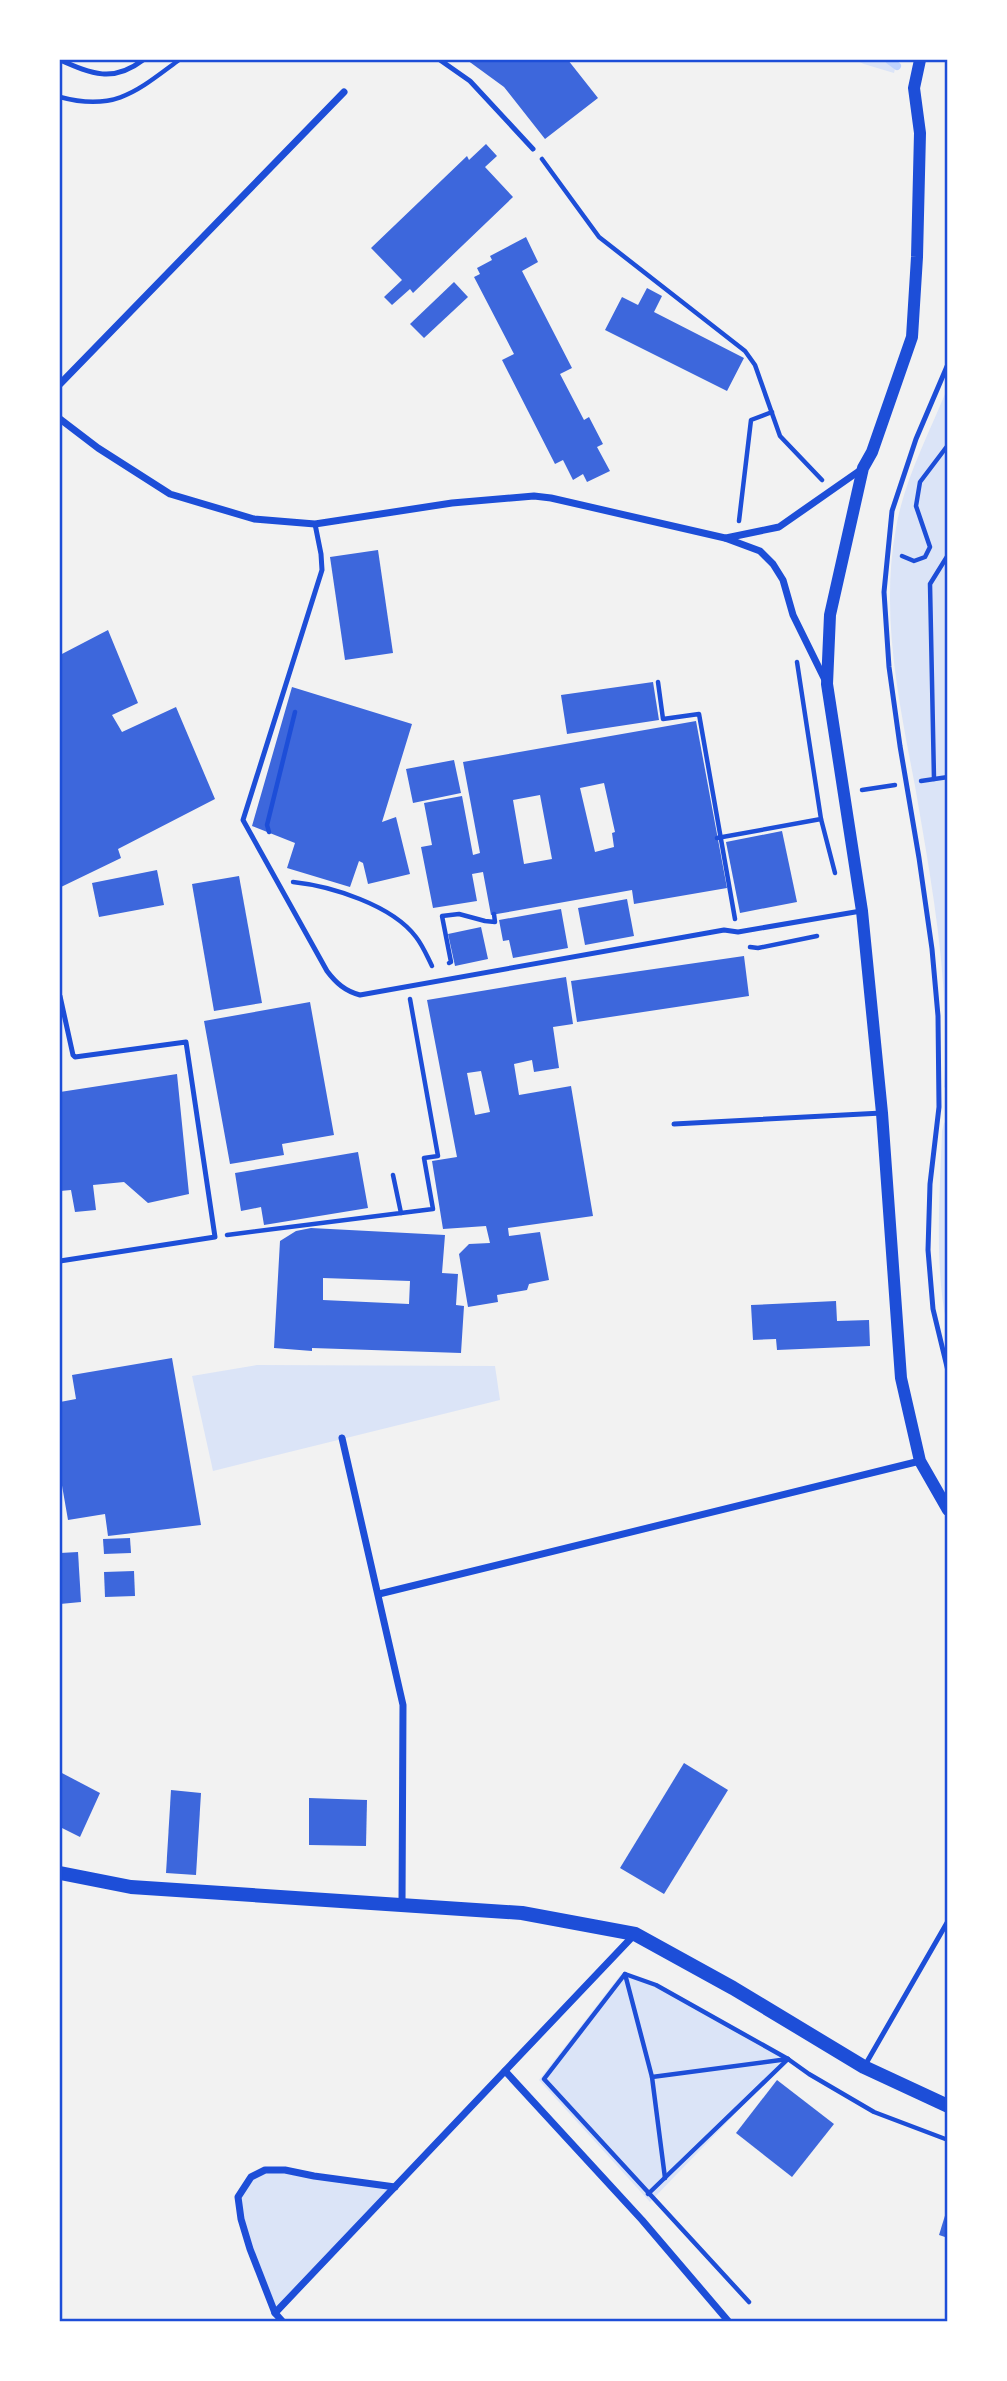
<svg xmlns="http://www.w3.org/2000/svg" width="1007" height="2381" font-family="Karla,sans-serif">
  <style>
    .green { fill: #dbe4f7 }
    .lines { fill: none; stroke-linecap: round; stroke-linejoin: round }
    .stream { stroke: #bfd3fe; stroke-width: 8 }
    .building { fill: #3d67dc; fill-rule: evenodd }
    .path { stroke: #1d4ed8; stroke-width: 4.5 }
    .service { stroke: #1d4ed8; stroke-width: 5 }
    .minor { stroke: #1d4ed8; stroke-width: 7 }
    .tertiary { stroke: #1d4ed8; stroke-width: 12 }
    .secondary { stroke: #1d4ed8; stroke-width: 14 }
    .neatline { fill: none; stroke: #1d4ed8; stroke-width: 2.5 }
  </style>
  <rect width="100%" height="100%" fill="#f2f2f2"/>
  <g class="green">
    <path d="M 855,60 L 897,60 L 894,73 L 864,64 Z"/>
    <path d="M 947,389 L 947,1090 L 944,1087 C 951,986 932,885 915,786 C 899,702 880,614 896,528 C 904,480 929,434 947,389 Z"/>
    <path d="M 947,1121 L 947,1325 C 934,1267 940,1192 942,1131 L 944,1123 Z"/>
    <path d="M 257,1365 L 495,1366 L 500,1400 L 213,1471 L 192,1376 Z"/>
    <path d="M 622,1973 L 656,1985 L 788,2059 L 650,2202 L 539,2080 Z"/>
    <path d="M 265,2170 L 395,2187 L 275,2313 L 250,2249 L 238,2197 L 251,2177 Z"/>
  </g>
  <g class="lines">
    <path class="stream" d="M 889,60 L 897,66"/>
  </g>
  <g class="building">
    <path d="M 467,60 L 568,60 L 598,98 L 545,139 L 504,87 Z"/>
    <path d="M 486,144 L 497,156 L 485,167 L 513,197 L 413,293 L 410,289 L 392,305 L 384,297 L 402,280 L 371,248 L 467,156 L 469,160 Z"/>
    <path d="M 526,237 L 538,262 L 522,271 L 572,368 L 560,374 L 584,420 L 589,417 L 603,444 L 597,447 L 610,471 L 587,482 L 583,474 L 573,480 L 563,460 L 555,464 L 502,360 L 514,354 L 474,277 L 480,274 L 477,268 L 492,260 L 490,256 Z"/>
    <path d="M 454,282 L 468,297 L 424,338 L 410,324 Z"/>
    <path d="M 647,288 L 662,296 L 654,312 L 744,358 L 727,391 L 605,330 L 622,297 L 638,305 Z"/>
    <path d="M 378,550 L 393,653 L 345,660 L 330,557 Z"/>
    <path d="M 108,630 L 138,703 L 112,715 L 122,732 L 176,707 L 215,799 L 118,849 L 121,858 L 61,887 L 60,655 Z"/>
    <path d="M 653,682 L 659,720 L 567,734 L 561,695 Z"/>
    <path d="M 292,687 L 412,724 L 382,822 L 396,817 L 410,874 L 368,884 L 363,863 L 359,861 L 350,887 L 287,868 L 295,843 L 252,826 Z"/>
    <path d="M 696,721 L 727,888 L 634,904 L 632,890 L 491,915 L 483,872 L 472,874 L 477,901 L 433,908 L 421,847 L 432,845 L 424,803 L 462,796 L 473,855 L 480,853 L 463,762 ZM 604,783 L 615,832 L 612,833 L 614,847 L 595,852 L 580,788 ZM 540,795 L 552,859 L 524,864 L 513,800 Z"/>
    <path d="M 454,760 L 461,793 L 413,803 L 406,769 Z"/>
    <path d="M 782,831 L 797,902 L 740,913 L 726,842 Z"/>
    <path d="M 157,870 L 164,905 L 99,917 L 92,883 Z"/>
    <path d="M 239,876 L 262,1003 L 214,1011 L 192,884 Z"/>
    <path d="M 627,899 L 634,936 L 585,945 L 578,908 Z"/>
    <path d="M 561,909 L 568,948 L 513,958 L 509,940 L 503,941 L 499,920 Z"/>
    <path d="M 481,927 L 488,959 L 455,966 L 448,934 Z"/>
    <path d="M 744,956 L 749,996 L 577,1022 L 571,981 Z"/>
    <path d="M 566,977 L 573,1024 L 553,1027 L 559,1068 L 534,1072 L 532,1060 L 514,1064 L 519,1095 L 571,1086 L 593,1216 L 508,1228 L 509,1236 L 540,1232 L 549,1280 L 529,1284 L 527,1290 L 497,1295 L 498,1302 L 468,1307 L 459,1254 L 469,1244 L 490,1243 L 486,1226 L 443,1229 L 432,1161 L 457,1157 L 427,1000 ZM 481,1071 L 490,1112 L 475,1115 L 467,1073 Z"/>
    <path d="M 310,1002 L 334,1135 L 282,1144 L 284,1155 L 230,1164 L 204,1021 Z"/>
    <path d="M 177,1074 L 189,1194 L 148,1203 L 124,1182 L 93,1185 L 96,1210 L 75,1212 L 71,1190 L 60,1191 L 60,1092 Z"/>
    <path d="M 358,1152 L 368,1208 L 264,1225 L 261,1207 L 241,1211 L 235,1173 Z"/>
    <path d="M 311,1228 L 445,1235 L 442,1273 L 458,1274 L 456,1305 L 464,1306 L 461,1353 L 312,1348 L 312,1351 L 274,1348 L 280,1241 L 296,1231 ZM 323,1278 L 410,1281 L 409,1304 L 323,1300 Z"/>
    <path d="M 836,1301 L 837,1321 L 869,1320 L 870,1346 L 777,1350 L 776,1339 L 753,1340 L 751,1305 Z"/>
    <path d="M 172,1358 L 201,1525 L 108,1536 L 105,1514 L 68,1520 L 60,1474 L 60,1402 L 76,1399 L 72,1375 Z"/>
    <path d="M 130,1538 L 131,1553 L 104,1554 L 103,1539 Z"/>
    <path d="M 78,1552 L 81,1602 L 60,1604 L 60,1553 Z"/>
    <path d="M 134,1571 L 135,1596 L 105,1597 L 104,1572 Z"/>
    <path d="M 684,1763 L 728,1790 L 664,1894 L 620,1868 Z"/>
    <path d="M 60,1772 L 100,1793 L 80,1837 L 60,1827 Z"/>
    <path d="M 171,1790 L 201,1793 L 196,1875 L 166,1873 Z"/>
    <path d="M 309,1798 L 367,1800 L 366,1846 L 309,1845 Z"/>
    <path d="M 777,2080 L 834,2124 L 792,2177 L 736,2133 Z"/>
    <path d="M 947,2209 L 948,2209 L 948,2238 L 939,2235 Z"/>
  </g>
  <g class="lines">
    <g class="path">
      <path d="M 60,97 C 115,112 137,91 179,60"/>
      <path d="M 542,159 L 599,237 L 745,351 L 755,365 L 780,436 L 822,480"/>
      <path d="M 739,521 L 751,420 L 772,412"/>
      <path d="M 902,556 L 914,561 L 925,557 L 930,547 L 916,506 L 920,482 L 948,445"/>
      <path d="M 658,682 L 663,719 L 699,714 L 735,919"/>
      <path d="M 934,779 L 930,584 L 948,555"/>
      <path d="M 921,781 L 948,777"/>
      <path d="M 862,790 L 895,785"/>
      <path d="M 821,819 L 835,873"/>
      <path d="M 269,832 L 267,825 L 295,712"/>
      <path d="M 717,838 L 821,819 L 797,662"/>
      <path d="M 293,882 C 331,886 392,905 416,937 C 423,946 427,956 432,966"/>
      <path d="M 750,947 L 758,948 L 817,936"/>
      <path d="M 449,963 L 451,962 L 442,916 L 459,914 L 485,921 L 495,922 L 494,914"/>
      <path d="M 401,1213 L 433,1209 L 424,1158 L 438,1156 L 410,999"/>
      <path d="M 227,1235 L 401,1213 L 393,1175"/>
      <path d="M 625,1974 L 652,2077"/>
      <path d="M 665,2178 L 652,2077 L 788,2059"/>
      <path d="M 648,2194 L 788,2059"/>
      <path d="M 749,2302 L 544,2079 L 625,1974 L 656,1985 L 788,2059 L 809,2074 L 874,2112 L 948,2140"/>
    </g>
    <g class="service">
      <path d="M 60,60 C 92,74 113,83 143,60"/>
      <path d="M 440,60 L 470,81 L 533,149"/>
      <path d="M 948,364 L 916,439 L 892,511 L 884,592 L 889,667 L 900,746 L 919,858 L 932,949 L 938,1016 L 939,1107 L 930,1184 L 928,1250 L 933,1309 L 948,1371"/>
      <path d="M 315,524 L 321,554 L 322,570 L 243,820 L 327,971 C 336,983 345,991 360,995 L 724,930 L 738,932 L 861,911"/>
      <path d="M 60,996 L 73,1055 L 75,1057 L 186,1042 L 215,1237 L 60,1261"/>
      <path d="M 674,1124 L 882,1113"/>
      <path d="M 864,2067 L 948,1921"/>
    </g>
    <g class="minor">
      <path d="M 60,384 L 344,92"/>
      <path d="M 60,419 L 98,448 L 170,494 L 254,519 L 315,524 L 452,503 L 534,496 L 551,498 L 725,538 L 760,551 L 773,564 L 783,580 L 793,615 L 825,680"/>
      <path d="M 726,538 L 779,527 L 862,469"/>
      <path d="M 342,1438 L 403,1705 L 402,1905"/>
      <path d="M 379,1594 L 920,1461"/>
      <path d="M 505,2071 L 642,2220 L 729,2322"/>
      <path d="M 275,2313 L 635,1934"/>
      <path d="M 283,2322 L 275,2313 L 250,2249 L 241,2219 L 238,2197 L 251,2177 L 265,2170 L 285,2170 L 314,2176 L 395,2187"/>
    </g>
    <path class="tertiary" d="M 920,60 L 914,88 L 920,133 L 917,257 L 912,337 L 872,452 L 863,468 L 830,615 L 827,684 L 862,911 L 882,1113 L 901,1378 L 920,1461 L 948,1510"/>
    <path class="secondary" d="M 60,1873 L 131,1887 L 522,1913 L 635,1934 L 733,1988 L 864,2067 L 948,2106"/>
  </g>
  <rect width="1007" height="2381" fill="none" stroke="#ffffff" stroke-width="122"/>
  <rect x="61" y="61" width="885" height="2259" class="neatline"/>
</svg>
